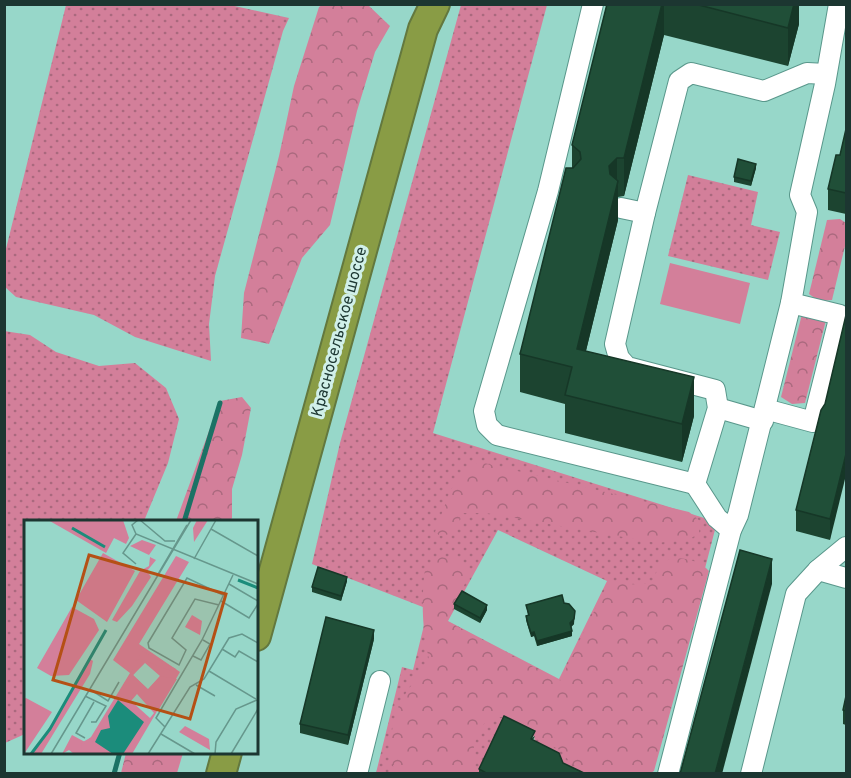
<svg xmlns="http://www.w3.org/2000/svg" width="851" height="778" font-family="Overpass,sans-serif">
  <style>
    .grass { fill: url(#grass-dots); fill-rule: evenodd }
    .forest { fill: url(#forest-crowns) }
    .garden { fill: #d37f9a }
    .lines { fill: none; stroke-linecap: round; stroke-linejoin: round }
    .stream { stroke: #1b7265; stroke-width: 5 }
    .minor-casing { stroke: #59978b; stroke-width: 22 }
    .highway-casing { stroke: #63783e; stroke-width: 32 }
    .minor { stroke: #fff; stroke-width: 20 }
    .highway { stroke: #899c45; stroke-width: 28 }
    .wall { fill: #1c4430 }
    .shaded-wall { fill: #163727 }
    .building { fill: #204f38; stroke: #163727; stroke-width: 1.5 }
    .labels { text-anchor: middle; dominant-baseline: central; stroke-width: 6; stroke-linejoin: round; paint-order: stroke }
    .street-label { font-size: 16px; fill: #1c3631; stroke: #d1f0e9 }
    .inset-river { fill: none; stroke: #1b8c7b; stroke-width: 3 }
    .inset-road { fill: none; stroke: #66978c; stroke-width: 1.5 }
    .view { fill: #b55015; fill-opacity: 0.15; stroke: #b55015; stroke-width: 3 }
    .inset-edge { fill: none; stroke: #1c3631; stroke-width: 3 }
  </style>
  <defs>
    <pattern id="grass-dots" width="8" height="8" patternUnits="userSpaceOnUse" patternTransform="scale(1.5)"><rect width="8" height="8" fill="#d37f9a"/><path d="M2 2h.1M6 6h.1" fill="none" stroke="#aa697e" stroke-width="1.8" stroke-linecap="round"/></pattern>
    <pattern id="forest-crowns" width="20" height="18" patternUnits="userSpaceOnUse" patternTransform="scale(1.5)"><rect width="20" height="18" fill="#d37f9a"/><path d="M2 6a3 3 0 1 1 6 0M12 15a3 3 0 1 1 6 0" fill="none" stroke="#aa697e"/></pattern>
  </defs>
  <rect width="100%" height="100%" fill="#97d7c9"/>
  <g class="grass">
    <path d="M 66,5 L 230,5 L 289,18 L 283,31 L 215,276 L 209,324 L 211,361 L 135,337 L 94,315 L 16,297 L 5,287 L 5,253 Z"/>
    <path d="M 461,5 L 547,5 L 433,433 L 717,522 L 652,773 L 576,773 L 536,747 L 534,736 L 479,773 L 376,773 L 402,667 L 413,670 L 428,609 L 312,564 L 340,443 ZM 498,530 L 607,581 L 559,679 L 448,621 Z"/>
    <path d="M 688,175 L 758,192 L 751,225 L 780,232 L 768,280 L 668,256 Z"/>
    <path d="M 4,331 L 30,335 L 56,352 L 99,366 L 135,363 L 166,388 L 179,419 L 168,463 L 144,521 L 26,522 L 25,734 L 5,743 Z"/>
  </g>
  <g class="forest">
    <path d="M 322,5 L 368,5 L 390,26 L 375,52 L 357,111 L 330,225 L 302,258 L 269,344 L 241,338 L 244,293 L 279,156 L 294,86 L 319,7 Z"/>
    <path d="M 840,219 L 846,223 L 846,242 L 832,300 L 819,301 L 809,294 L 827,220 Z"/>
    <path d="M 802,314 L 826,320 L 805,403 L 792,404 L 781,397 Z"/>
    <path d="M 242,397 L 251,408 L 242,455 L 232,489 L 232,518 L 230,521 L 176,521 L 220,401 Z"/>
    <path d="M 480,462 L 689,512 L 700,521 L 699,533 L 690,539 L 657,543 L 486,513 L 462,513 L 454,533 L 440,536 L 435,532 L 450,491 L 466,467 Z"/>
    <path d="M 441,557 L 462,560 L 470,573 L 447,621 L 560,681 L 609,581 C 629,580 636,591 655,579 L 657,568 C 661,565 666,560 670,559 C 683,556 701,561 709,571 L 654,771 L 648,774 L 590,773 L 570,763 L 562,751 L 544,742 L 537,732 L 506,717 L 493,717 L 480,727 L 474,745 L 473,769 L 475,773 L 397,773 C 385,758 392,718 401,701 C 409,687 419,675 430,663 C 422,632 421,600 425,569 Z"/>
    <path d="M 126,753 L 127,752 L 183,753 L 177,773 L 121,773 Z"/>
  </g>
  <path class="garden" d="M 670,263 L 750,283 L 740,324 L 660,304 Z"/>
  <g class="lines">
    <g class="stream">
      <path d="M 184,522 L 220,403"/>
      <path d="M 114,774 L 120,752"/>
    </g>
    <defs>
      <g id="minor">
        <path d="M 593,4 L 548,191 L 484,411 L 487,425 L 497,435 L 695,484 L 718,408 L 715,390 L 627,367 L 619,358 L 615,344 L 645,213 L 679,81 L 691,73 L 764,91 L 807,73 L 826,74"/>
        <path d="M 621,208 L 645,213"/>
        <path d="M 718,408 L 763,421"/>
        <path d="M 765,409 L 813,422 L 840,315 L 791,303"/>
        <path d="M 695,484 L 717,518 L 731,530"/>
        <path d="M 818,570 L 846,578"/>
        <path d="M 357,774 L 380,681"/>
        <path d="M 668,774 L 731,530 L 738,515 L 791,303 L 807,212 L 800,195 L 825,84 L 839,4"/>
        <path d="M 751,774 L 796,594 L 818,570 L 846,547"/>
      </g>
      <g id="highway">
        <path d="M 256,636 L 423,29 L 435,4"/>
        <path d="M 221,774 L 227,752"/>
      </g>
    </defs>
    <use href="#minor" class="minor-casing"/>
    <use href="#highway" class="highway-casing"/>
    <use href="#minor" class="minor"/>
    <use href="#highway" class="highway"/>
  </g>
  <g class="wall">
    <path d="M 607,4 L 799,4 L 799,24 L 788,66 L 664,35 L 624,196 L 618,197 L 618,220 L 586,351 L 694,416 L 682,462 L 565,433 L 565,404 L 520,392 L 520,354 L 572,168 L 572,145 Z"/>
    <path d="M 846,129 L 846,214 L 828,210 L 828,189 L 840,155 Z"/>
    <path d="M 756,168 L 751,186 L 734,182 L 734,177 Z"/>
    <path d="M 846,315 L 830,540 L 796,531 L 796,510 L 825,404 Z"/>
    <path d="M 347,581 L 341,601 L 312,592 L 312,587 Z"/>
    <path d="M 564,603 L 574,624 L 571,627 L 572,636 L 537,646 L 534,636 L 531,637 L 526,620 L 526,616 L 528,615 L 526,605 Z"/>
    <path d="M 454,604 L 487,610 L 480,623 L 454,609 Z"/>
    <path d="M 374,639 L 348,745 L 300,733 L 300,724 Z"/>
    <path d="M 846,696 L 846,725 L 843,724 L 843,710 Z"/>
    <path d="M 535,736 L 533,740 L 563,763 L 586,774 L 479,774 L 479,769 Z"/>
  </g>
  <g class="shaded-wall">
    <path d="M 662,4 L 664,4 L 664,35 L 624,196 L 624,158 Z"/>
    <path d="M 794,4 L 799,4 L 799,24 L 788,66 L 788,28 Z"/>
    <path d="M 617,158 L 617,187 L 618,181 L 618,220 L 577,387 L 577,349 L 609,166 Z"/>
    <path d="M 756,164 L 756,168 L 751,186 L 751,181 Z"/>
    <path d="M 694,377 L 694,416 L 682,462 L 682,424 Z"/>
    <path d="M 846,454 L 846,475 L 830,540 L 830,519 Z"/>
    <path d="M 772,559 L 772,584 L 722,774 L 715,774 Z"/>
    <path d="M 347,577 L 347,581 L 341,601 L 341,596 Z"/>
    <path d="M 487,605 L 487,610 L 480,623 L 480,618 Z"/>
    <path d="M 575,611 L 574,624 L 570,628 L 570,623 Z"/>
    <path d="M 374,630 L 374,639 L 348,745 L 348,735 Z"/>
    <path d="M 572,631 L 572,636 L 537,646 L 537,641 Z"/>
    <path d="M 534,632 L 534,636 L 531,637 L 531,633 Z"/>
  </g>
  <g class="building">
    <path d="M 607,4 L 662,4 L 624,158 L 617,158 L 609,166 L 610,174 L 618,181 L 577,349 L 694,377 L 682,424 L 565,395 L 572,367 L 520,354 L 566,168 L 573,168 L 581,159 L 580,152 L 572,145 Z"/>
    <path d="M 695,4 L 794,4 L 788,28 Z"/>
    <path d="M 846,129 L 846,193 L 828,189 L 836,155 L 840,155 Z"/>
    <path d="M 738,159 L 756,164 L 751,181 L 734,177 Z"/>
    <path d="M 846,315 L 846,454 L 830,519 L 796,510 L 821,410 L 825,404 Z"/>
    <path d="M 740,550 L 772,559 L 715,774 L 680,774 Z"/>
    <path d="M 318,567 L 347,577 L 341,596 L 312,587 Z"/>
    <path d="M 462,591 L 487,605 L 480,618 L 454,604 Z"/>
    <path d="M 562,595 L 564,603 L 569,604 L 575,611 L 574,619 L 570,623 L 572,631 L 537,641 L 534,632 L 531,633 L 528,624 L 526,616 L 529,615 L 526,605 Z"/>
    <path d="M 326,617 L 374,630 L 348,735 L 300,724 Z"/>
    <path d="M 846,696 L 846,711 L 843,710 Z"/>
    <path d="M 504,716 L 535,731 L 531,739 L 559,753 L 563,763 L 586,774 L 488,774 L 479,769 Z"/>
  </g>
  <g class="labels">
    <g class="street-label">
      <text transform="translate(340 332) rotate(-75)">Красносельское шоссе</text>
    </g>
  </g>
  <g transform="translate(24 520)">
    <rect width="234" height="234" fill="#97d7c9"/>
    <path d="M 24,0 L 99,0 L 105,18 L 102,24 L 90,18 L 82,33 ZM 118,20 L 132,25 L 125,35 L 106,26 ZM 79,33 L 111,51 L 83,102 L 52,80 ZM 152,36 L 165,42 L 115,124 L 156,152 L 108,234 L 50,234 L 45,230 L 38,234 L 48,215 L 61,222 L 67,217 L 106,153 L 89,140 ZM 121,143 L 136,156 L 124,169 L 109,155 ZM 113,174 L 130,193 L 126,198 L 107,181 ZM 48,87 L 70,99 L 75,110 L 45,155 L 27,156 L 13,148 ZM 168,95 L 178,101 L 176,115 L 161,107 ZM 2,178 L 28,192 L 0,234 L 0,179 Z" fill="#d37f9a" fill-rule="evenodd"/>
    <path d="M 173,0 L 184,0 L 170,22 L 169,8 ZM 126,37 L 132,40 L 123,51 L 127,57 L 108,86 L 93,102 L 88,100 L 116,51 L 125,46 ZM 119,131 L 152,149 L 153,153 L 116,139 L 111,141 ZM 65,138 L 69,141 L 66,154 L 17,234 L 7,234 L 35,194 ZM 111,145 L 115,148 L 109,155 L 124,170 L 136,156 L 153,159 L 135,189 L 127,188 L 114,173 L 109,174 L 106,182 L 125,200 L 93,177 ZM 161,206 L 185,219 L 186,230 L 155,212 ZM 66,218 L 72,226 L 83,234 L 58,231 L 57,223 Z" fill="#d37f9a"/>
    <path d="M 94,180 L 120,202 L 99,234 L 89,234 L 71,222 L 77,210 L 86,208 L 84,196 Z" fill="#1b8c7b"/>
    <path class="inset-river" d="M 48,8 L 81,27M 214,60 L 234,68M 7,234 L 26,209 L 82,110"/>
    <path class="inset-road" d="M 114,0 L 108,5 L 112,14 L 234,64M 116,0 L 141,21 L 151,21M 187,9 L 234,36M 112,14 L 99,33 L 112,44M 170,39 L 192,0M 133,56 L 163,5M 205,64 L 234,81M 197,81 L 225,98 L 234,84M 195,85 L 171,79 L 148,118 L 162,130 L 155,145 L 125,128 L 124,123 L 163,58 L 199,75M 198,129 L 211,137 L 215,131 L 234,142M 169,136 L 177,140 L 186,124 L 179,120M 185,151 L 232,179M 172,165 L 191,176M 67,170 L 84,181 L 95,162M 61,176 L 82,186 L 72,202 L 67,202M 141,207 L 132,198 L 178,120 L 209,55M 137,214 L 171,234M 61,218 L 52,213 L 70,182M 27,234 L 167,0M 124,234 L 166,167 L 180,159 L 205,118 L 218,114 L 234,123M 191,234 L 192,222 L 212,189 L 233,180M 207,234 L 234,189"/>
    <path class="view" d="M 65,35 L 202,74 L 166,199 L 29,160 Z"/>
    <rect width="234" height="234" class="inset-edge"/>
  </g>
  <rect width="851" height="778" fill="none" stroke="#1c3631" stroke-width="12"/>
</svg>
